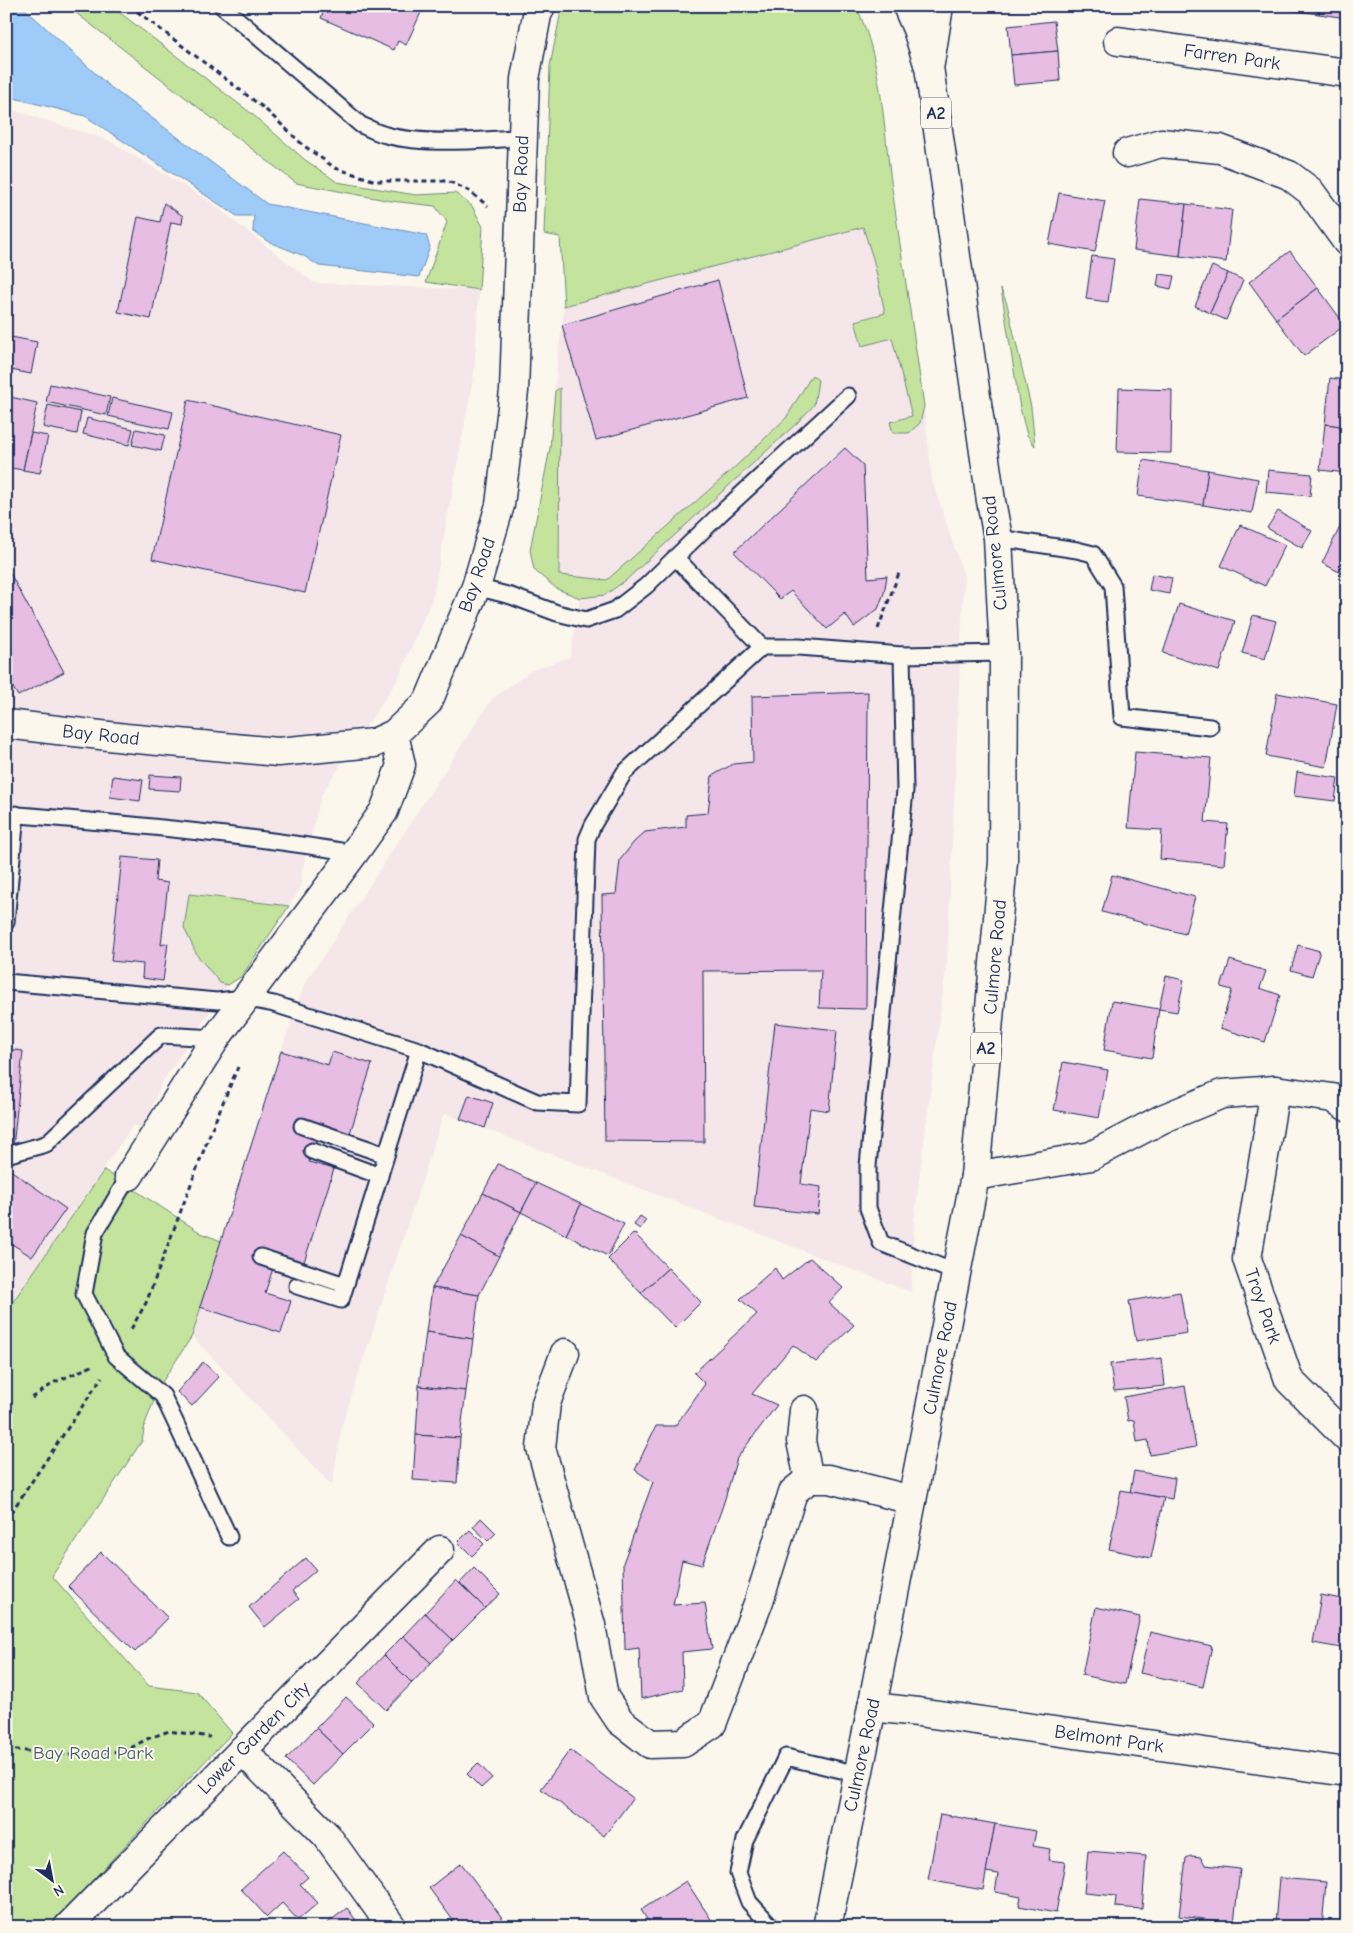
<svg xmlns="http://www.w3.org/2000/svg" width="1353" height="1933" font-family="'Comic Neue',sans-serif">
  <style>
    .built { fill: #f5e6e9 }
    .green { fill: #c4e49d; stroke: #708a7e }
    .water { fill: #9ecbf8; stroke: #6a8dba }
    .building { fill: #e8bde3; stroke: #1b2f5e }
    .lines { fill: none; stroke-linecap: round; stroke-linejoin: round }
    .service-casing { stroke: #1b2f5e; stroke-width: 19 }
    .minor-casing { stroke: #1b2f5e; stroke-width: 31 }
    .trunk-casing { stroke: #1b2f5e; stroke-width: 31 }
    .path { stroke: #1b2f5e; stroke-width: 3; stroke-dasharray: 5 4; stroke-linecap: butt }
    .service { stroke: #fbf7ec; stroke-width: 15 }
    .minor { stroke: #fbf7ec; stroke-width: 28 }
    .trunk { stroke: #fbf7ec; stroke-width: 28 }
    .labels { text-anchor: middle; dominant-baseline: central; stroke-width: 4; stroke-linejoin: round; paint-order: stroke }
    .shield { fill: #fbf7ec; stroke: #5e6b89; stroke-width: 1 }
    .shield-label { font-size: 18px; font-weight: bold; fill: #1b2f5e }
    .street-label { font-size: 19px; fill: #1b2f5e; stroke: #fbf7ec }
    .park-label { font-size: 19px; fill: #455c6e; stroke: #fbf7ec }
  </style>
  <rect width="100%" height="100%" fill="#fbf7ec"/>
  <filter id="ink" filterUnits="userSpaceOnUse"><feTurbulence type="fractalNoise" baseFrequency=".02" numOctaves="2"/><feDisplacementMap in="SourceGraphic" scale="10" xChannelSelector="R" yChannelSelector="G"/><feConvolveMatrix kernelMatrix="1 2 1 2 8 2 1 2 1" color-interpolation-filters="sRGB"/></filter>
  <g filter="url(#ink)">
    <g class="built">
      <path d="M 6,108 L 108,140 L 206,199 L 314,283 L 479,290 L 474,373 L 433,596 L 399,677 L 322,793 L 303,866 L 300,889 L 242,976 L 228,985 L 162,1082 L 144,1128 L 133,1125 L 6,1312 Z"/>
      <path d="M 896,217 L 924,406 L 932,480 L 964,577 L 947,960 L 914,1220 L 911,1292 L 444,1113 L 342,1425 L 332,1486 L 192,1336 L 281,1051 L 304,985 L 492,699 L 531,671 L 570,657 L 580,598 L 557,589 L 534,570 L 530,550 L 550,448 L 550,431 L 564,306 Z"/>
    </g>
    <g class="green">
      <path d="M 67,6 L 111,6 L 252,114 L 304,159 L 337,182 L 416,195 L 455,193 L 472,206 L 483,227 L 479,290 L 426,282 L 447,222 L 435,206 L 391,201 L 296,183 Z"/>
      <path d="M 562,6 L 856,6 C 883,62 883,127 892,188 C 902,261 914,334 924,406 L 920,423 L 909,433 L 893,433 L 890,422 L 912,416 L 892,338 L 862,346 L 855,321 L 885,313 L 874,262 L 863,227 L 564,306 L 560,237 L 544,234 L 550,66 Z"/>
      <path d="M 1001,289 L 1007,304 L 1031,407 L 1035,446 L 1027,435 L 1020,408 Z"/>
      <path d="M 812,375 L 818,380 L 814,405 L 797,423 L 626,580 L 605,595 L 580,598 L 557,589 L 534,570 L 530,550 L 550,448 L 555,391 L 560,388 L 559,575 L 607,580 L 735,467 L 786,418 Z"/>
      <path d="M 189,894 L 289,906 L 242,976 L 228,985 L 220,983 L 197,955 L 184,928 Z"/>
      <path d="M 104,1170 L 201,1233 L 221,1241 L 192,1336 L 159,1387 L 145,1424 L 142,1441 L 52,1576 L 149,1686 L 197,1692 L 232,1733 L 48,1927 L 6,1927 L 6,1312 Z"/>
    </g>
    <path class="water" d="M 6,6 L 22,6 L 109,86 L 267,204 L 426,235 L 430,247 L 419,277 L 319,266 L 304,256 L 267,241 L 253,231 L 254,216 L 237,216 L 85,116 L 6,96 Z"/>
    <g class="building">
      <path d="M 324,6 L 424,6 L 406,45 L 398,41 L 394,50 L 321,18 L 325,7 Z"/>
      <path d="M 1290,6 L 1320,6 L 1319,14 L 1289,10 Z"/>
      <path d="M 1320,6 L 1347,6 L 1347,18 L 1319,14 Z"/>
      <path d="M 1054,21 L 1058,51 L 1011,55 L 1008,26 Z"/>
      <path d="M 1058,51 L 1060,81 L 1014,85 L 1011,55 Z"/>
      <path d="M 1059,193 L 1105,201 L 1095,252 L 1049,244 Z"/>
      <path d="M 1140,199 L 1186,204 L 1180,256 L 1134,250 Z"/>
      <path d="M 164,203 L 183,216 L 182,224 L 171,222 L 151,319 L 118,312 L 138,217 L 160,222 Z"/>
      <path d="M 1186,204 L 1232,210 L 1226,262 L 1180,256 Z"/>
      <path d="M 1290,251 L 1318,288 L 1276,319 L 1249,282 Z"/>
      <path d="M 1092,256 L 1114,259 L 1108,302 L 1086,299 Z"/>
      <path d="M 1212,266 L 1228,273 L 1210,313 L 1195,306 Z"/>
      <path d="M 1228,273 L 1243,280 L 1226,320 L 1210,313 Z"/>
      <path d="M 1159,274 L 1174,276 L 1171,289 L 1157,286 Z"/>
      <path d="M 718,280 L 748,398 L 596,440 L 562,325 Z"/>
      <path d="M 1318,288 L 1345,325 L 1304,356 L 1276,319 Z"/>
      <path d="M 6,336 L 37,342 L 31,374 L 6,369 Z"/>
      <path d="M 1330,378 L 1347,380 L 1347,427 L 1325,424 Z"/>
      <path d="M 50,384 L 110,397 L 106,415 L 46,402 Z"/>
      <path d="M 1119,388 L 1172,390 L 1171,453 L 1117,452 Z"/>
      <path d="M 6,396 L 37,403 L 23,470 L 6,467 Z"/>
      <path d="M 112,398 L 173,412 L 169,429 L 108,416 Z"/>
      <path d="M 188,400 L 341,435 L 305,593 L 152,559 Z"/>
      <path d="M 48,405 L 81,412 L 77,434 L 43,427 Z"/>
      <path d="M 87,418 L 133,429 L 129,445 L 83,434 Z"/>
      <path d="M 1325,424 L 1347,427 L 1347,473 L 1320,470 Z"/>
      <path d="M 136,429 L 165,435 L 161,451 L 132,445 Z"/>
      <path d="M 31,433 L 48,436 L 40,473 L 23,470 Z"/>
      <path d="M 845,448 L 863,465 L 868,578 L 887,576 L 884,593 L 878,609 L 854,627 L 845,614 L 827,629 L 791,591 L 780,599 L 734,552 Z"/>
      <path d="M 1143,460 L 1208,470 L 1203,505 L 1138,496 Z"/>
      <path d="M 1208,470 L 1258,479 L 1252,513 L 1203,505 Z"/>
      <path d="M 1268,470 L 1312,474 L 1310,496 L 1266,492 Z"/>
      <path d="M 1278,511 L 1312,531 L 1302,548 L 1267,528 Z"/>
      <path d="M 1343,521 L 1347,523 L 1347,576 L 1322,563 Z"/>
      <path d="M 1240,525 L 1285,545 L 1265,586 L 1221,566 Z"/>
      <path d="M 6,566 L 64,672 L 18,696 L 6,676 Z"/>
      <path d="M 1152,574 L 1172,578 L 1169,594 L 1149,590 Z"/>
      <path d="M 1179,604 L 1235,621 L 1219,671 L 1163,653 Z"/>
      <path d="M 1253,615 L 1276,621 L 1265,659 L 1242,653 Z"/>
      <path d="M 868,692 L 866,1009 L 819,1008 L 821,970 L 703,971 L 704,1142 L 605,1141 L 602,895 L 616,894 L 620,860 L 634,842 L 645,832 L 686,827 L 686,815 L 708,813 L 712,776 L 733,764 L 753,762 L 752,696 Z"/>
      <path d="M 1277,693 L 1337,704 L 1326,767 L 1266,756 Z"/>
      <path d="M 1135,752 L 1211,758 L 1205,822 L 1228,824 L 1224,865 L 1160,859 L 1162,830 L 1128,828 Z"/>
      <path d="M 1297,772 L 1338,778 L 1335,801 L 1294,796 Z"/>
      <path d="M 150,775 L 181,777 L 180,791 L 149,789 Z"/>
      <path d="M 113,776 L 143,780 L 140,801 L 110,797 Z"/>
      <path d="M 122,857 L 157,860 L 155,881 L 168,883 L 161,945 L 168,943 L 163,981 L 142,978 L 143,964 L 111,961 Z"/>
      <path d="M 1112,875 L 1195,897 L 1185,934 L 1102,912 Z"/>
      <path d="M 1298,945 L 1320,951 L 1312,976 L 1291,970 Z"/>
      <path d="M 1230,960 L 1266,971 L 1260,988 L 1280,995 L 1265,1042 L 1220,1028 L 1232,990 L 1221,987 Z"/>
      <path d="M 1166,976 L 1184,980 L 1177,1012 L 1159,1009 Z"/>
      <path d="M 1112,1001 L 1159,1009 L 1152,1058 L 1104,1050 Z"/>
      <path d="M 775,1023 L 837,1030 L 829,1111 L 810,1108 L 801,1184 L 821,1187 L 818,1214 L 754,1207 Z"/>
      <path d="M 6,1049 L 23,1051 L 13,1148 L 6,1147 Z"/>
      <path d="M 281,1051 L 328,1065 L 332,1052 L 372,1064 L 349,1136 L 320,1127 L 309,1162 L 334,1169 L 303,1265 L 277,1256 L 265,1293 L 291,1301 L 281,1333 L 200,1307 Z"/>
      <path d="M 1063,1062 L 1108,1070 L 1099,1118 L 1054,1110 Z"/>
      <path d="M 469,1095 L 493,1103 L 485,1128 L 460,1119 Z"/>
      <path d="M 498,1164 L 536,1183 L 521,1212 L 483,1193 Z"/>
      <path d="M 6,1167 L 66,1209 L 32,1257 L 6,1240 Z"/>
      <path d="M 536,1183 L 581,1204 L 566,1235 L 521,1212 Z"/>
      <path d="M 483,1193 L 521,1212 L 499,1256 L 461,1236 Z"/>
      <path d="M 581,1204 L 624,1224 L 608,1256 L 566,1235 Z"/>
      <path d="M 640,1216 L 646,1220 L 640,1229 L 634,1225 Z"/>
      <path d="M 634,1233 L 668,1268 L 641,1293 L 608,1259 Z"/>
      <path d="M 461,1236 L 499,1256 L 479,1295 L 432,1288 Z"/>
      <path d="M 810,1258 L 843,1288 L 829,1303 L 854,1325 L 816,1362 L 793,1345 L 752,1394 L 777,1405 L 737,1458 L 724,1502 L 702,1565 L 682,1560 L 673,1605 L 705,1603 L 712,1649 L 682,1652 L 683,1689 L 641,1699 L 639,1648 L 625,1650 L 623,1563 L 653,1482 L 635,1470 L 656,1426 L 675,1426 L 705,1384 L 694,1373 L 757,1314 L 740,1299 L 775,1268 L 782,1280 Z"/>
      <path d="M 668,1268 L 701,1302 L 675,1328 L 641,1293 Z"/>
      <path d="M 432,1288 L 479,1295 L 473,1339 L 426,1332 Z"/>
      <path d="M 1180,1292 L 1187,1333 L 1136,1341 L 1129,1301 Z"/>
      <path d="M 426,1332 L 473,1339 L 466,1391 L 419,1386 Z"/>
      <path d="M 1162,1358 L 1165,1386 L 1114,1391 L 1110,1364 Z"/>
      <path d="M 203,1362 L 219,1377 L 192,1406 L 177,1392 Z"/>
      <path d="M 419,1386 L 466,1391 L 460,1438 L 416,1435 Z"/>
      <path d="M 1185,1386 L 1196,1447 L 1150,1455 L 1148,1440 L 1137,1442 L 1134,1420 L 1128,1421 L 1124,1397 Z"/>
      <path d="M 416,1435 L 460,1438 L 457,1483 L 413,1480 Z"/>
      <path d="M 1134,1471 L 1175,1478 L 1172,1499 L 1130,1492 Z"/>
      <path d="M 1121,1490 L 1164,1498 L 1151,1558 L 1109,1549 Z"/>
      <path d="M 481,1518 L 496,1533 L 488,1541 L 473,1527 Z"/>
      <path d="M 470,1530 L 484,1544 L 472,1556 L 458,1542 Z"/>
      <path d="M 101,1552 L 168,1618 L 135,1652 L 68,1586 Z"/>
      <path d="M 306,1558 L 316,1570 L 292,1591 L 299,1599 L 265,1627 L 249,1607 Z"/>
      <path d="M 474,1568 L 500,1594 L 485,1608 L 460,1583 Z"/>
      <path d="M 456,1580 L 485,1608 L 453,1640 L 425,1613 Z"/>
      <path d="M 1321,1595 L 1347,1600 L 1347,1649 L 1313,1643 Z"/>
      <path d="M 1096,1607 L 1140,1617 L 1125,1684 L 1082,1675 Z"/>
      <path d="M 425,1613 L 453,1640 L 431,1663 L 403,1636 Z"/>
      <path d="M 1150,1632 L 1212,1646 L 1203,1687 L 1140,1673 Z"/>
      <path d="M 403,1636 L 431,1663 L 412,1683 L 384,1655 Z"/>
      <path d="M 384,1655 L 412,1683 L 386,1710 L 358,1683 Z"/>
      <path d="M 346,1697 L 374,1723 L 343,1754 L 316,1728 Z"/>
      <path d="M 316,1728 L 343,1754 L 313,1785 L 286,1759 Z"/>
      <path d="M 570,1750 L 633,1798 L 604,1836 L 541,1789 Z"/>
      <path d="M 478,1763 L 492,1778 L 481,1788 L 467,1774 Z"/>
      <path d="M 940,1814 L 995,1824 L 983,1890 L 928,1880 Z"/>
      <path d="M 995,1824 L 1036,1831 L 1033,1846 L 1050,1849 L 1048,1860 L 1065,1862 L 1056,1913 L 1019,1906 L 1021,1897 L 995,1892 L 998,1874 L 986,1872 Z"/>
      <path d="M 283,1851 L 308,1877 L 300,1884 L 318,1903 L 298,1920 L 282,1903 L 267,1917 L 241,1889 Z"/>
      <path d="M 1088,1851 L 1146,1856 L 1142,1909 L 1115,1907 L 1116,1896 L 1084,1893 Z"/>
      <path d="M 1191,1856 L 1201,1857 L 1205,1865 L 1240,1869 L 1234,1923 L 1179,1916 L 1186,1858 Z"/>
      <path d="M 461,1863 L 503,1919 L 492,1927 L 458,1927 L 429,1888 Z"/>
      <path d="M 1279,1878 L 1326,1882 L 1322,1927 L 1275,1924 Z"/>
      <path d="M 686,1881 L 716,1927 L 652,1927 L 641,1910 Z"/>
      <path d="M 347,1908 L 361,1927 L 322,1927 Z"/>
    </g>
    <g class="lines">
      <defs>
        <g id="service">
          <path d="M 222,6 L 361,125 C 369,128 377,133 386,135 C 422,145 485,141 522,137"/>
          <path d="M 998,538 L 1077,550 L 1093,554 L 1113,586 L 1122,717 L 1210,727"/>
          <path d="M 676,558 L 762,647"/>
          <path d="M 476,587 L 511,596 L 557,613 L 586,620 L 615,610 L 646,586 L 720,514 L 848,396"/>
          <path d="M 902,655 L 905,790 L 868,1166 L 868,1208 L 881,1243 L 957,1273"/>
          <path d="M 6,814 C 123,823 239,834 354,853"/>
          <path d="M 6,922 L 16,814"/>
          <path d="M 6,982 L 217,1001 L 244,998 L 274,1004 L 419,1050 L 537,1102 L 578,1104 L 587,839 L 593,825 L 624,773 L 762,647 L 799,647 L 902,655 L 1004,653"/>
          <path d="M 302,1126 L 386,1155"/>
          <path d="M 312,1151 L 380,1176"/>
          <path d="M 6,1155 L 46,1144 L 161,1035 L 216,1038"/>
          <path d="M 129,1176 L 95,1233 L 84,1294 L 116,1356 L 163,1396 L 229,1537"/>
          <path d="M 261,1257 L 345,1285"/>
          <path d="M 297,1286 L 341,1300 L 419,1050"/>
          <path d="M 772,1927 L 749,1902 L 738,1873 L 745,1840 L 786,1757 L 858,1774"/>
        </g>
        <g id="minor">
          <path d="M 1118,41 L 1347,73"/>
          <path d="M 1127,153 L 1161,143 L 1220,149 L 1289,175 L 1310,191 L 1347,242"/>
          <path d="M 6,724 L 126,738 L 278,752 L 374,743 L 394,734 L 428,702 L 476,587 L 500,505 L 514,391 L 525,79 L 537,15 L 541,6"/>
          <path d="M 1275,1090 L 1247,1259 L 1289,1380 L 1347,1438"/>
          <path d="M 129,1176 L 216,1038 L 354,853 L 384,811 L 401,765 L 394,734"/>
          <path d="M 975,1176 L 1091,1156 L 1162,1119 L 1222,1094 L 1275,1090 L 1333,1098 L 1347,1107"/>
          <path d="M 565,1353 L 546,1403 L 541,1448 L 591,1625 L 604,1697 L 620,1721 L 650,1744 L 683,1743 L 712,1724 L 759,1601 L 793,1492 L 809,1479 L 829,1479 L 912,1500"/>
          <path d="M 804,1410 L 801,1441 L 809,1479"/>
          <path d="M 872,1707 L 918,1712 L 1347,1772"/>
          <path d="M 242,1750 L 327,1836 L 392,1927"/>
          <path d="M 68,1927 L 440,1550"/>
        </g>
        <g id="trunk">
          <path d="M 930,63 L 939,6"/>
          <path d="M 827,1927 L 872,1707 L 975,1176 L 1003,862 L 1004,653 L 998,538 L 991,501 L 929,67 L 917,29 L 907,6"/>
        </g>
      </defs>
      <use href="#service" class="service-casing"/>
      <use href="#minor" class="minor-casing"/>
      <use href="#trunk" class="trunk-casing"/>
      <g class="path">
        <path d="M 130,6 L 265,109 L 303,145 L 335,168 L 376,181 L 448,181 L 469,191 L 488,206"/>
        <path d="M 878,629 L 899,573"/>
        <path d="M 131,1329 L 146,1303 L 213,1126 L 238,1067"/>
        <path d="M 32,1398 L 55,1382 L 92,1366"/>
        <path d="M 6,1520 L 102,1377"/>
        <path d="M 6,1749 L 68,1755 L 125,1751 L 147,1739 L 169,1731 L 210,1737"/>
      </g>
      <use href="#service" class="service"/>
      <use href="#minor" class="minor"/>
      <use href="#trunk" class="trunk"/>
    </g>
  </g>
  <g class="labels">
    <g class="shield">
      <rect x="921" y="97.5" width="30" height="31" rx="4"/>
      <rect x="971" y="1032.5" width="30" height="31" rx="4"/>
    </g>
    <g class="shield-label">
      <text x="936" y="113">A2</text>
      <text x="986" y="1048">A2</text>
    </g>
    <g class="street-label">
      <text transform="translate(1232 57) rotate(8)">Farren Park</text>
      <text transform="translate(521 174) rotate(-88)">Bay Road</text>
      <text transform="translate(995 553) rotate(-96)">Culmore Road</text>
      <text transform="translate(477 575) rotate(-71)">Bay Road</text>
      <text transform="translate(101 735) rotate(6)">Bay Road</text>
      <text transform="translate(995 957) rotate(-85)">Culmore Road</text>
      <text transform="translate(1263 1306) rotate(71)">Troy Park</text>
      <text transform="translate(940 1358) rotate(-79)">Culmore Road</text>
      <text transform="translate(254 1738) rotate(-45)">Lower Garden City</text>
      <text transform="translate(1109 1739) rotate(8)">Belmont Park</text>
      <text transform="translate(862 1755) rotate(-78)">Culmore Road</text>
    </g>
    <g class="park-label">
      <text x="93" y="1753">Bay Road Park</text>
    </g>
  </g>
  <rect width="1353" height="1933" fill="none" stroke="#fbf7ec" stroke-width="25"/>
  <rect x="12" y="12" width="1328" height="1908" fill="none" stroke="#1b2f5e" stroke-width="2" filter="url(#ink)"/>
  <g transform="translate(52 1880) rotate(148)" stroke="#fbf7ec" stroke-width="4" paint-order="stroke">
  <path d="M0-4L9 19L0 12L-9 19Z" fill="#1b2f5e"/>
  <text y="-8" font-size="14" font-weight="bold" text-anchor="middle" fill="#1b2f5e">N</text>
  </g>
</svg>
